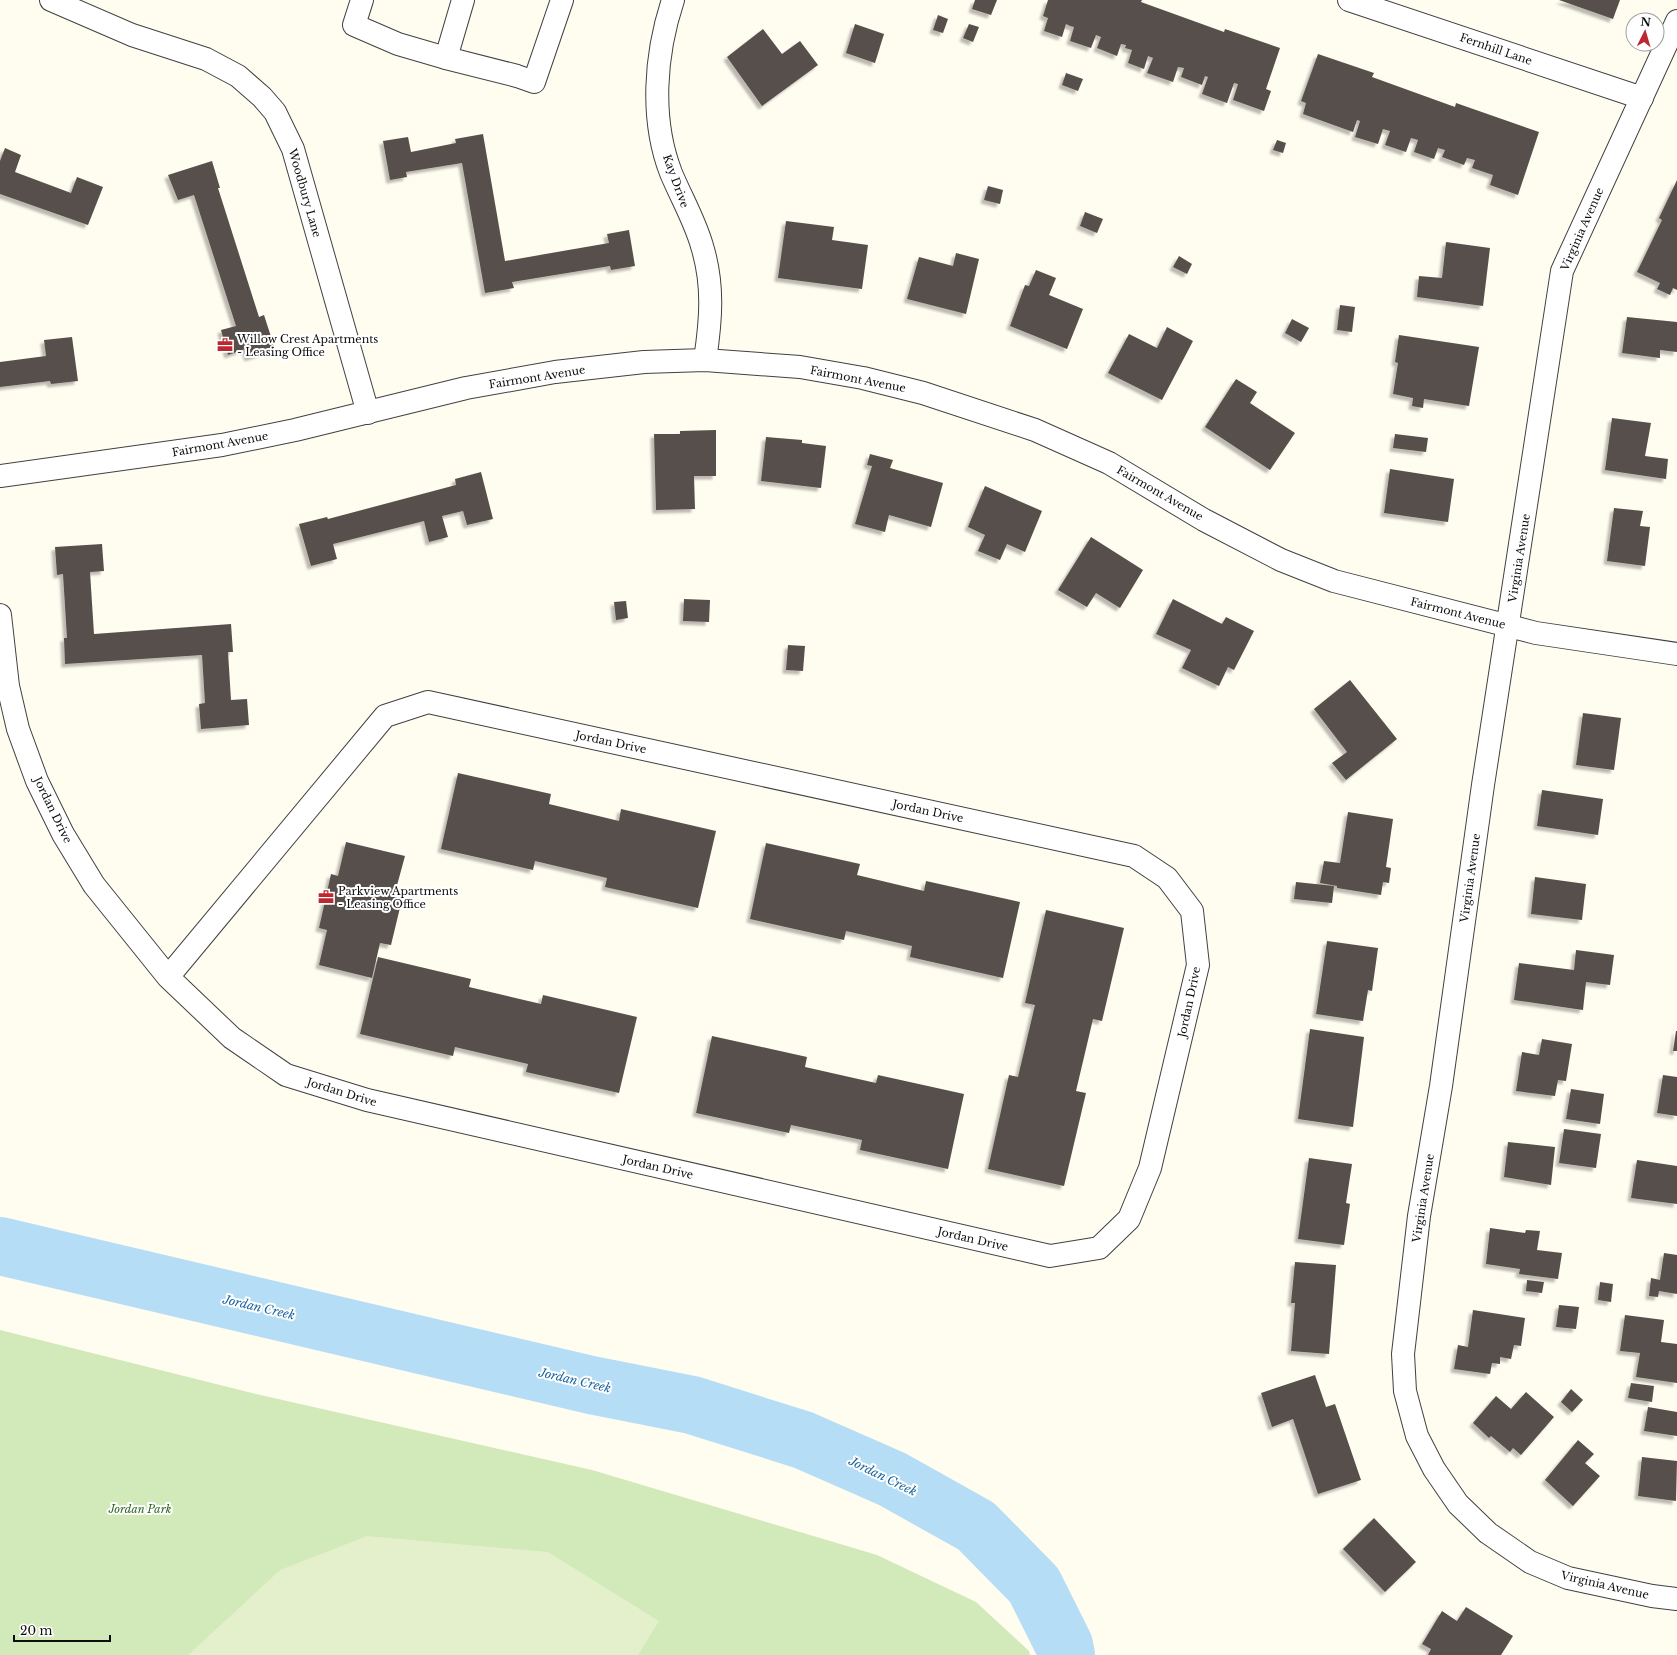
<svg xmlns="http://www.w3.org/2000/svg" width="1677" height="1655" font-family="'Libre Baskerville',serif">
  <style>
    .green { fill: #d2e9ba }
    .pitch { fill: #e3f0cb }
    .lines { fill: none; stroke-linecap: round; stroke-linejoin: round }
    .river { stroke: #b5ddf5; stroke-width: 58 }
    .building { fill: #574f4b; filter: url(#shadow) }
    .minor-casing { stroke: #414141; stroke-width: 24 }
    .minor { stroke: #fff; stroke-width: 22 }
    .labels { text-anchor: middle; dominant-baseline: central; stroke-width: 4; stroke-linejoin: round; paint-order: stroke }
    .street-label { font-size: 11px; fill: #0e0e0e; stroke: #fff }
    .poi-label { font-size: 11px; fill: #0e0e0e; stroke: #fff; text-anchor: start }
    .park-label { font-size: 11px; font-style: italic; fill: #2e651f; stroke: #fff }
    .water-label { font-size: 12px; font-style: italic; fill: #19649e; stroke: #fff }
  </style>
  <defs>
    <filter id="shadow"><feDropShadow dx="-3.5" dy="3.5" stdDeviation="1" flood-color="#0004"/></filter>
  </defs>
  <rect width="100%" height="100%" fill="#fffcf0"/>
  <path class="green" d="M 0,1330 L 256,1394 L 592,1470 L 877,1555 L 976,1602 L 1029,1651 L 1030,1655 L 0,1655 Z"/>
  <path class="pitch" d="M 367,1536 L 548,1552 L 659,1621 L 638,1655 L 188,1655 L 280,1570 Z"/>
  <g class="lines">
    <path class="river" d="M 0,1246 L 591,1385 L 692,1405 L 803,1440 L 892,1479 L 976,1526 L 1034,1585 L 1064,1645 L 1066,1655"/>
  </g>
  <g class="building">
    <path d="M 975,0 L 997,0 L 991,15 L 972,9 Z"/>
    <path d="M 1048,0 L 1142,0 L 1141,2 L 1224,32 L 1225,29 L 1280,48 L 1266,89 L 1271,91 L 1264,111 L 1233,100 L 1238,84 L 1234,83 L 1227,103 L 1202,94 L 1208,77 L 1205,76 L 1202,85 L 1181,77 L 1184,68 L 1178,67 L 1173,82 L 1147,73 L 1153,58 L 1148,56 L 1144,69 L 1128,63 L 1132,50 L 1125,48 L 1126,45 L 1121,44 L 1117,56 L 1097,48 L 1101,37 L 1096,35 L 1091,48 L 1070,41 L 1074,27 L 1070,26 L 1066,24 L 1062,37 L 1044,31 L 1048,18 L 1043,16 Z"/>
    <path d="M 1559,0 L 1620,0 L 1613,19 Z"/>
    <path d="M 938,15 L 948,19 L 943,33 L 933,30 Z"/>
    <path d="M 855,24 L 884,34 L 875,63 L 846,53 Z"/>
    <path d="M 969,24 L 979,27 L 973,42 L 963,38 Z"/>
    <path d="M 763,29 L 782,54 L 800,41 L 818,65 L 762,106 L 727,57 Z"/>
    <path d="M 1318,54 L 1374,73 L 1372,77 L 1455,107 L 1456,103 L 1539,132 L 1518,195 L 1490,185 L 1493,175 L 1472,168 L 1475,160 L 1467,158 L 1464,165 L 1442,157 L 1445,150 L 1438,148 L 1434,159 L 1414,152 L 1418,140 L 1411,138 L 1406,152 L 1385,145 L 1390,131 L 1383,129 L 1378,144 L 1355,137 L 1360,121 L 1357,120 L 1353,132 L 1303,114 L 1306,103 L 1301,101 Z"/>
    <path d="M 1066,73 L 1083,79 L 1078,91 L 1062,85 Z"/>
    <path d="M 483,134 L 505,261 L 609,243 L 607,234 L 629,230 L 635,266 L 611,270 L 610,266 L 512,282 L 514,288 L 485,293 L 462,163 L 406,172 L 407,177 L 390,180 L 383,141 L 408,137 L 411,152 L 456,143 L 455,139 Z"/>
    <path d="M 1277,140 L 1286,143 L 1283,153 L 1273,150 Z"/>
    <path d="M 5,148 L 21,155 L 15,172 L 71,193 L 77,177 L 103,187 L 88,225 L 0,194 L 0,161 Z"/>
    <path d="M 212,161 L 220,188 L 218,188 L 259,317 L 264,315 L 275,349 L 248,358 L 245,349 L 228,355 L 221,330 L 236,326 L 194,195 L 178,200 L 168,175 Z"/>
    <path d="M 1677,180 L 1677,290 L 1673,288 L 1670,295 L 1657,289 L 1660,283 L 1637,272 L 1662,220 L 1659,218 Z"/>
    <path d="M 988,186 L 1003,190 L 1000,204 L 984,200 Z"/>
    <path d="M 1085,212 L 1103,219 L 1097,233 L 1080,226 Z"/>
    <path d="M 786,221 L 834,227 L 832,240 L 868,245 L 862,289 L 778,278 Z"/>
    <path d="M 1446,242 L 1490,248 L 1483,306 L 1417,297 L 1419,276 L 1442,278 Z"/>
    <path d="M 956,253 L 979,259 L 966,314 L 907,299 L 919,257 L 953,266 Z"/>
    <path d="M 1179,256 L 1192,264 L 1187,274 L 1173,267 Z"/>
    <path d="M 1036,270 L 1056,278 L 1049,295 L 1083,309 L 1067,349 L 1010,326 L 1025,285 L 1029,286 Z"/>
    <path d="M 1340,305 L 1355,307 L 1352,332 L 1337,330 Z"/>
    <path d="M 1627,317 L 1677,322 L 1677,352 L 1660,350 L 1660,358 L 1622,353 Z"/>
    <path d="M 1292,319 L 1309,328 L 1301,342 L 1285,333 Z"/>
    <path d="M 1167,327 L 1193,341 L 1162,400 L 1108,373 L 1129,334 L 1157,348 Z"/>
    <path d="M 1399,335 L 1479,347 L 1469,406 L 1424,399 L 1423,408 L 1412,406 L 1413,398 L 1393,394 L 1398,363 L 1395,362 Z"/>
    <path d="M 72,337 L 78,381 L 51,384 L 50,381 L 0,387 L 0,362 L 46,356 L 44,340 Z"/>
    <path d="M 1236,379 L 1257,392 L 1250,403 L 1295,433 L 1270,470 L 1205,427 Z"/>
    <path d="M 1612,418 L 1651,423 L 1645,456 L 1668,459 L 1666,479 L 1605,470 Z"/>
    <path d="M 716,430 L 716,476 L 694,476 L 695,509 L 656,510 L 654,434 L 680,434 L 680,431 Z"/>
    <path d="M 1395,434 L 1428,438 L 1426,452 L 1393,448 Z"/>
    <path d="M 766,437 L 802,440 L 802,443 L 826,446 L 821,488 L 761,481 Z"/>
    <path d="M 870,454 L 893,460 L 890,468 L 943,483 L 931,527 L 889,515 L 885,532 L 855,524 L 872,466 L 867,465 Z"/>
    <path d="M 1390,469 L 1454,479 L 1448,522 L 1384,513 Z"/>
    <path d="M 481,472 L 493,519 L 467,525 L 463,511 L 442,516 L 448,537 L 429,542 L 424,521 L 333,544 L 337,559 L 311,566 L 299,524 L 327,517 L 328,519 L 456,485 L 455,479 Z"/>
    <path d="M 985,486 L 1042,511 L 1025,552 L 1007,544 L 1000,560 L 978,551 L 985,535 L 968,527 Z"/>
    <path d="M 1614,508 L 1643,511 L 1640,526 L 1650,527 L 1645,566 L 1607,561 Z"/>
    <path d="M 1091,537 L 1143,570 L 1120,608 L 1096,593 L 1087,607 L 1058,590 Z"/>
    <path d="M 102,544 L 104,571 L 90,572 L 94,634 L 231,624 L 233,652 L 228,652 L 231,700 L 247,699 L 249,725 L 201,729 L 199,704 L 205,703 L 202,655 L 65,664 L 64,638 L 67,638 L 63,574 L 57,575 L 55,547 Z"/>
    <path d="M 684,599 L 710,600 L 709,622 L 683,621 Z"/>
    <path d="M 1173,599 L 1222,624 L 1226,617 L 1254,631 L 1234,670 L 1228,667 L 1219,686 L 1182,668 L 1191,650 L 1156,634 Z"/>
    <path d="M 626,601 L 628,618 L 616,620 L 614,602 Z"/>
    <path d="M 788,645 L 805,646 L 803,671 L 786,670 Z"/>
    <path d="M 1350,680 L 1397,739 L 1346,780 L 1332,763 L 1347,752 L 1314,709 Z"/>
    <path d="M 1583,713 L 1621,718 L 1614,770 L 1576,765 Z"/>
    <path d="M 458,773 L 551,794 L 549,804 L 619,821 L 621,809 L 716,831 L 698,908 L 605,887 L 607,878 L 535,861 L 533,870 L 441,849 Z"/>
    <path d="M 1542,790 L 1603,799 L 1598,835 L 1537,826 Z"/>
    <path d="M 1348,812 L 1393,819 L 1386,867 L 1391,868 L 1389,883 L 1383,882 L 1381,895 L 1337,888 L 1337,886 L 1320,883 L 1324,861 L 1340,863 Z"/>
    <path d="M 346,842 L 405,856 L 396,889 L 404,891 L 391,945 L 380,943 L 372,978 L 319,965 L 327,930 L 319,928 L 331,874 L 338,876 Z"/>
    <path d="M 766,843 L 860,864 L 857,875 L 924,891 L 926,881 L 1020,902 L 1003,978 L 910,957 L 912,946 L 846,931 L 844,940 L 750,919 Z"/>
    <path d="M 1535,877 L 1586,884 L 1582,920 L 1531,914 Z"/>
    <path d="M 1296,882 L 1334,886 L 1332,903 L 1294,899 Z"/>
    <path d="M 1046,910 L 1124,928 L 1102,1021 L 1093,1019 L 1076,1091 L 1086,1093 L 1064,1186 L 988,1169 L 1009,1075 L 1018,1077 L 1035,1005 L 1025,1003 Z"/>
    <path d="M 1327,941 L 1378,948 L 1372,991 L 1368,990 L 1363,1021 L 1316,1014 Z"/>
    <path d="M 1576,950 L 1614,955 L 1610,985 L 1586,982 L 1583,1010 L 1514,1000 L 1519,963 L 1574,970 Z"/>
    <path d="M 378,957 L 471,979 L 469,987 L 541,1004 L 543,995 L 637,1017 L 619,1093 L 526,1072 L 528,1064 L 455,1047 L 453,1056 L 360,1034 Z"/>
    <path d="M 1310,1029 L 1364,1037 L 1353,1127 L 1298,1119 Z"/>
    <path d="M 1676,1031 L 1677,1031 L 1677,1051 L 1673,1051 Z"/>
    <path d="M 712,1036 L 807,1057 L 805,1067 L 876,1083 L 878,1075 L 964,1094 L 948,1169 L 860,1150 L 862,1140 L 791,1125 L 789,1133 L 696,1113 Z"/>
    <path d="M 1542,1039 L 1572,1044 L 1566,1081 L 1558,1080 L 1555,1096 L 1516,1091 L 1522,1052 L 1539,1055 Z"/>
    <path d="M 1663,1075 L 1677,1077 L 1677,1116 L 1657,1113 Z"/>
    <path d="M 1571,1089 L 1604,1094 L 1600,1124 L 1566,1119 Z"/>
    <path d="M 1564,1129 L 1601,1134 L 1596,1168 L 1559,1163 Z"/>
    <path d="M 1508,1142 L 1555,1147 L 1551,1185 L 1504,1177 Z"/>
    <path d="M 1309,1158 L 1352,1164 L 1346,1203 L 1350,1204 L 1344,1245 L 1298,1239 Z"/>
    <path d="M 1637,1160 L 1677,1166 L 1677,1204 L 1631,1198 Z"/>
    <path d="M 1490,1228 L 1525,1233 L 1526,1230 L 1540,1231 L 1537,1250 L 1562,1253 L 1558,1279 L 1519,1274 L 1520,1269 L 1486,1264 Z"/>
    <path d="M 1664,1253 L 1677,1255 L 1677,1294 L 1659,1291 L 1658,1297 L 1649,1296 L 1651,1278 L 1660,1280 Z"/>
    <path d="M 1295,1262 L 1336,1265 L 1329,1354 L 1291,1351 L 1295,1303 L 1291,1303 Z"/>
    <path d="M 1527,1280 L 1544,1282 L 1542,1293 L 1526,1291 Z"/>
    <path d="M 1600,1282 L 1613,1284 L 1611,1302 L 1598,1300 Z"/>
    <path d="M 1559,1305 L 1579,1307 L 1576,1329 L 1556,1327 Z"/>
    <path d="M 1473,1310 L 1525,1318 L 1521,1346 L 1514,1345 L 1511,1359 L 1500,1357 L 1500,1364 L 1492,1363 L 1490,1374 L 1454,1369 L 1458,1345 L 1468,1347 Z"/>
    <path d="M 1625,1315 L 1664,1320 L 1661,1342 L 1677,1344 L 1677,1383 L 1636,1377 L 1640,1353 L 1620,1351 Z"/>
    <path d="M 1315,1375 L 1326,1407 L 1335,1404 L 1361,1480 L 1318,1494 L 1293,1419 L 1272,1427 L 1261,1393 Z"/>
    <path d="M 1631,1383 L 1654,1386 L 1652,1402 L 1628,1398 Z"/>
    <path d="M 1571,1389 L 1583,1400 L 1572,1412 L 1561,1402 Z"/>
    <path d="M 1526,1392 L 1554,1417 L 1521,1455 L 1513,1448 L 1510,1452 L 1491,1436 L 1489,1438 L 1473,1423 L 1496,1396 L 1511,1409 Z"/>
    <path d="M 1648,1407 L 1677,1412 L 1677,1436 L 1644,1431 Z"/>
    <path d="M 1578,1440 L 1594,1454 L 1585,1463 L 1600,1476 L 1573,1506 L 1545,1480 Z"/>
    <path d="M 1642,1457 L 1677,1461 L 1676,1501 L 1638,1496 Z"/>
    <path d="M 1374,1518 L 1416,1562 L 1385,1592 L 1343,1549 Z"/>
    <path d="M 1466,1607 L 1513,1636 L 1501,1655 L 1428,1655 L 1431,1649 L 1422,1644 L 1442,1611 L 1457,1621 Z"/>
  </g>
  <g class="lines">
    <defs>
      <g id="minor">
        <path d="M 51,0 L 132,35 L 206,59 L 238,76 L 262,97 L 275,112 L 293,149 L 368,413"/>
        <path d="M 362,0 L 354,25 L 398,44 L 446,58"/>
        <path d="M 463,0 L 446,58 L 517,76 L 534,82 L 562,0"/>
        <path d="M 673,0 C 655,54 650,119 671,173 C 681,197 695,221 702,246 C 714,285 711,320 705,360"/>
        <path d="M 1349,0 L 1642,98"/>
        <path d="M 1677,21 L 1562,271 L 1483,785 L 1441,1086 L 1419,1216 L 1403,1354 L 1405,1391 L 1417,1436 L 1434,1469 L 1458,1504 L 1488,1533 L 1530,1562 L 1568,1578 L 1652,1596 L 1677,1599"/>
        <path d="M 0,476 L 222,445 L 295,430 L 466,388 L 555,372 L 644,362 L 705,360 L 800,367 L 863,378 L 923,393 L 1035,430 L 1109,463 L 1204,520 L 1281,560 L 1334,581 L 1536,633 L 1677,654"/>
        <path d="M 0,615 L 8,686 L 18,729 L 37,781 L 63,834 L 94,885 L 168,977 L 232,1038 L 286,1075 L 367,1100 L 1050,1256 L 1099,1248 L 1129,1219 L 1150,1168 L 1198,965 L 1192,911 L 1167,878 L 1134,856 L 428,702 L 385,716 L 168,977"/>
      </g>
    </defs>
    <use href="#minor" class="minor-casing"/>
    <use href="#minor" class="minor"/>
  </g>
  <defs>
    <symbol id="office-bare" viewBox="-9 -9 18 18"><path d="M-6-3h4V-5.5h4V-3h4V5H-6ZM-1-4.5V-3h2v-1.5ZM-6 0V1H6V0Z" fill="#bc282f" stroke="#fff" stroke-width="2.5" paint-order="stroke"/></symbol>
  </defs>
  <g fill-rule="evenodd">
    <use href="#office-bare" x="214" y="334" width="22" height="22"/>
    <use href="#office-bare" x="315" y="886" width="22" height="22"/>
  </g>
  <g class="labels">
    <g class="street-label">
      <text transform="translate(1496 49) rotate(19)">Fernhill Lane</text>
      <text transform="translate(676 181) rotate(70)">Kay Drive</text>
      <text transform="translate(305 193) rotate(74)">Woodbury Lane</text>
      <text transform="translate(1582 229) rotate(-66)">Virginia Avenue</text>
      <text transform="translate(537 377) rotate(-9)">Fairmont Avenue</text>
      <text transform="translate(858 379) rotate(11)">Fairmont Avenue</text>
      <text transform="translate(220 444) rotate(-10)">Fairmont Avenue</text>
      <text transform="translate(1160 493) rotate(30)">Fairmont Avenue</text>
      <text transform="translate(1519 558) rotate(-81)">Virginia Avenue</text>
      <text transform="translate(1458 613) rotate(14)">Fairmont Avenue</text>
      <text transform="translate(611 742) rotate(12)">Jordan Drive</text>
      <text transform="translate(53 810) rotate(64)">Jordan Drive</text>
      <text transform="translate(928 811) rotate(12)">Jordan Drive</text>
      <text transform="translate(1470 878) rotate(-82)">Virginia Avenue</text>
      <text transform="translate(1189 1002) rotate(-78)">Jordan Drive</text>
      <text transform="translate(342 1092) rotate(17)">Jordan Drive</text>
      <text transform="translate(658 1167) rotate(13)">Jordan Drive</text>
      <text transform="translate(1423 1198) rotate(-81)">Virginia Avenue</text>
      <text transform="translate(973 1239) rotate(13)">Jordan Drive</text>
      <text transform="translate(1605 1585) rotate(13)">Virginia Avenue</text>
    </g>
    <g class="poi-label">
      <text x="237" y="339">Willow Crest Apartments<tspan x="237" dy="13">- Leasing Office</tspan></text>
      <text x="338" y="891">Parkview Apartments<tspan x="338" dy="13">- Leasing Office</tspan></text>
    </g>
    <g class="park-label">
      <text x="140" y="1509">Jordan Park</text>
    </g>
    <g class="water-label">
      <text transform="translate(259 1307) rotate(13)">Jordan Creek</text>
      <text transform="translate(575 1380) rotate(13)">Jordan Creek</text>
      <text transform="translate(883 1476) rotate(26)">Jordan Creek</text>
    </g>
  </g>
  <g transform="translate(1645 32) rotate(5)"><circle r="19" fill="#ffffff" stroke="#9f9f9f"/>
  <path d="M0-3L7 15L0 10L-7 15Z" fill="#bc282f"/>
  <text y="-6" font-size="11" font-weight="bold" text-anchor="middle" fill="#0e0e0e">N</text>
  </g>
  <path d="M14 1635v6h96v-6" fill="none" stroke="#0e0e0e" stroke-width="2"/>
  <text x="20" y="1635" font-size="12" fill="#0e0e0e" stroke="#ffffff" stroke-width="3" paint-order="stroke">20 m</text>
</svg>
